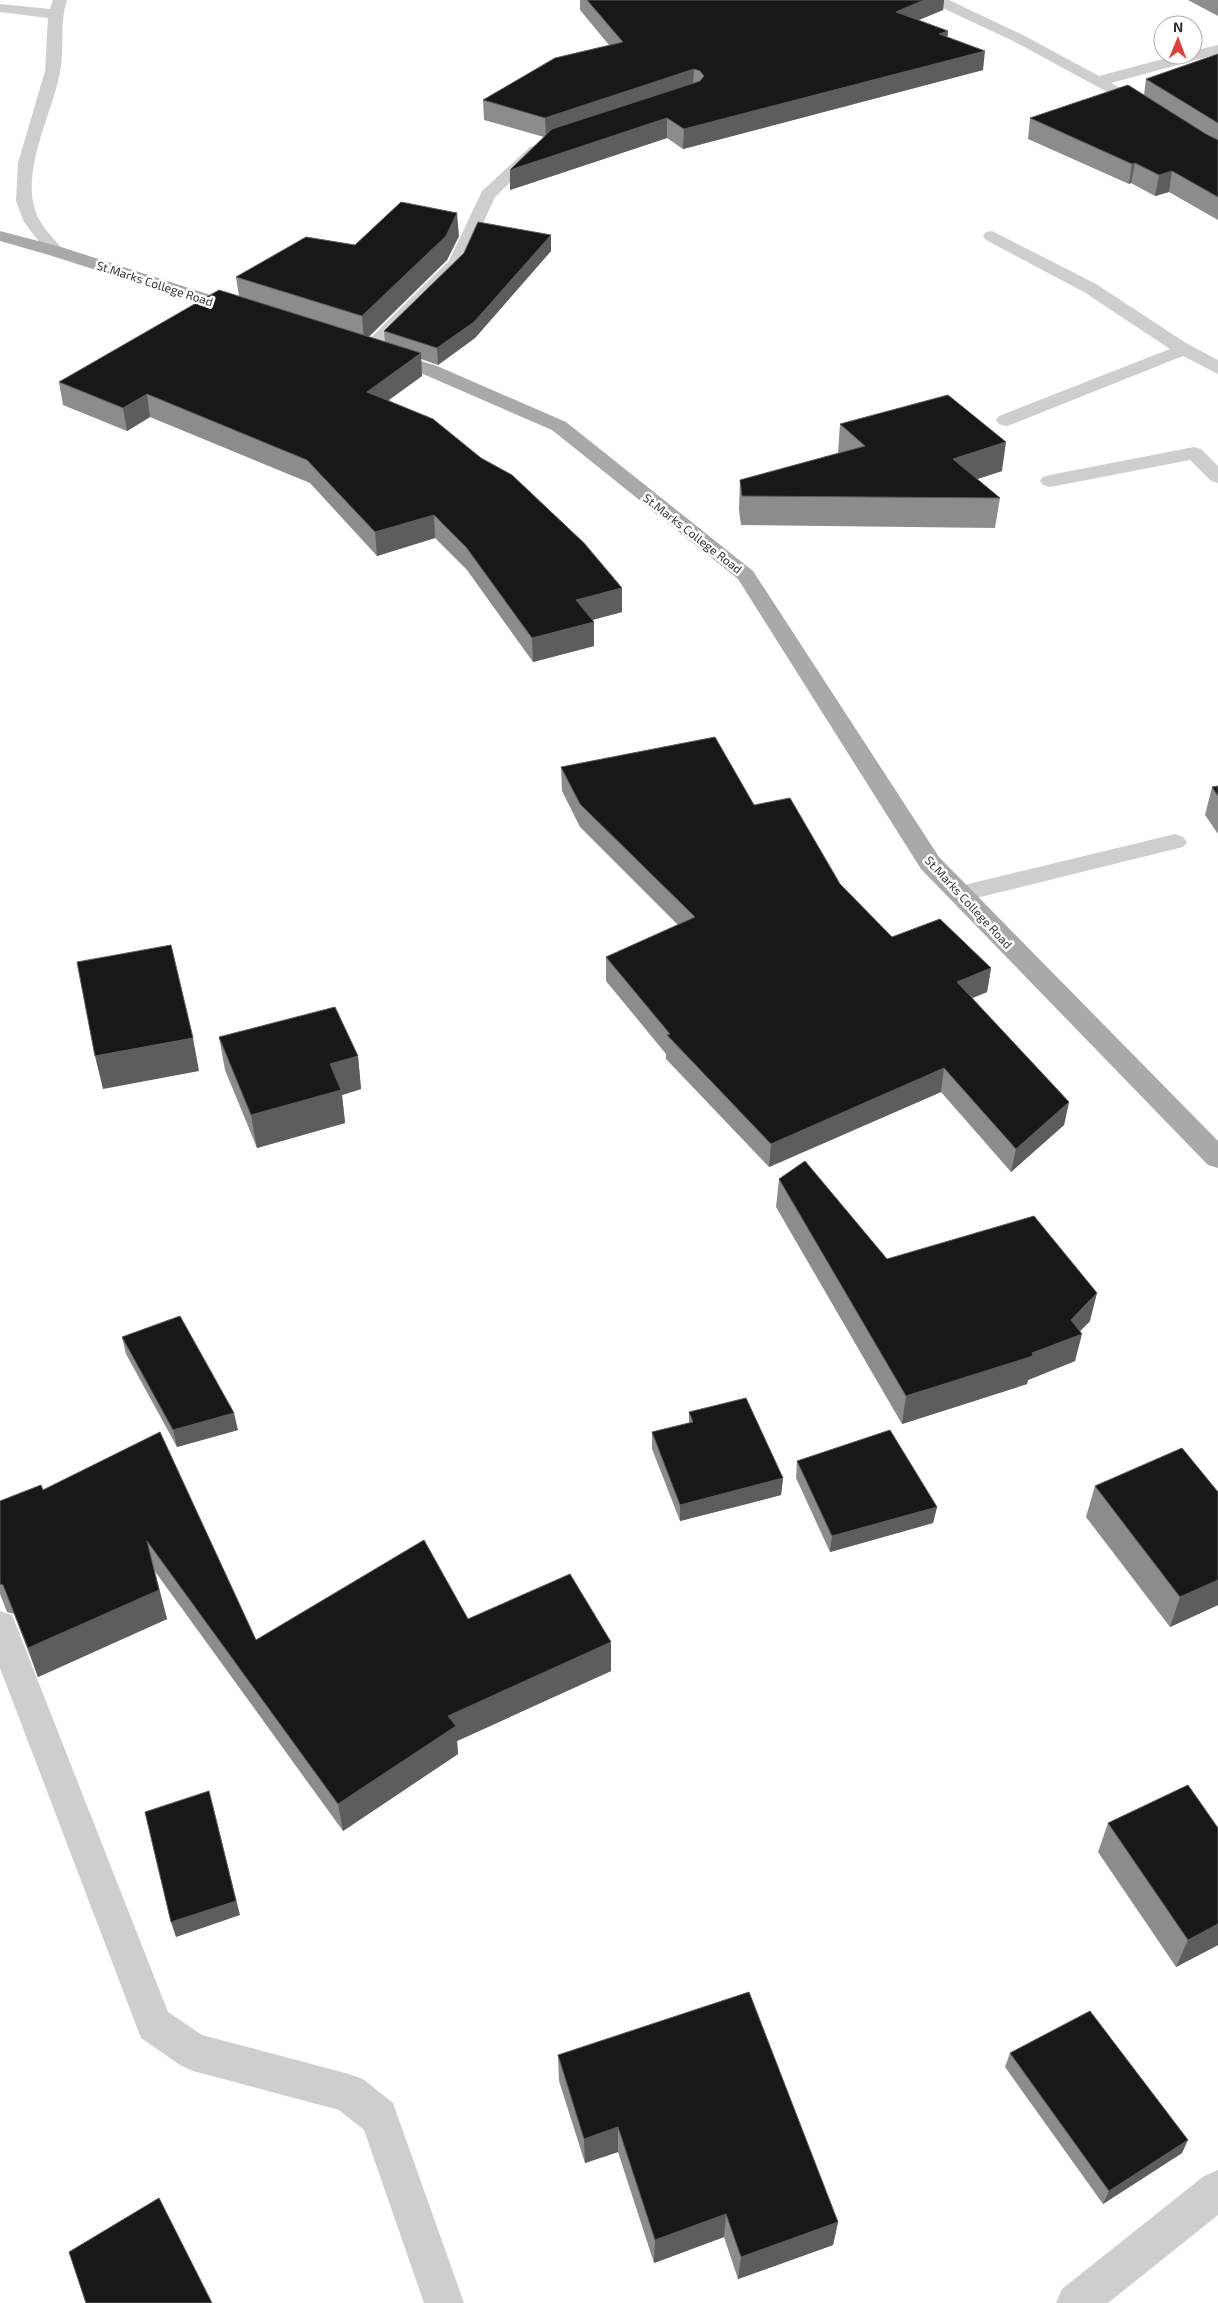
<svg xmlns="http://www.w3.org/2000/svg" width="1218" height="2303" font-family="'Exo 2',sans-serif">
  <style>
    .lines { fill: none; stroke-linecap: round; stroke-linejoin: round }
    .minor { fill: #cecece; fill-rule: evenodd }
    .major { fill: #a9a9a9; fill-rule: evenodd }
    .wall { fill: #8c8c8c }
    .shaded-wall { fill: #5d5d5d }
    .building { fill: #181818; stroke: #5d5d5d }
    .labels { text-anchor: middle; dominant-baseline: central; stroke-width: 5; stroke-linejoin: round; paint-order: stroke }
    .far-street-label { font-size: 12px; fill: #313131; stroke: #fff }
  </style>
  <rect width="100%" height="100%" fill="#fff"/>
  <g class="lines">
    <g class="minor">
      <path d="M 53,0 L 67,0 C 59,24 65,48 60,72 C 52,116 16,178 40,221 C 46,232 57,241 64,251 L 61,255 L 49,255 L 24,222 L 16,201 L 18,163 L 45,71 L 48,18 L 0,12 L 0,4 L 50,9 Z"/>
      <path d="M 930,0 L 949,0 L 1023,35 L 1099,76 L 1178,55 L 1193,55 L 1193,51 L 1218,45 L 1218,54 L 1111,83 L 1152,105 L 1154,108 L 1152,111 L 1146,113 L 1013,41 L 932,3 Z"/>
      <path d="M 536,145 L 542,147 L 544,150 L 495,197 L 463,267 L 375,355 L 368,357 L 361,355 L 359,351 L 361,347 L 449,261 L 482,191 L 530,147 Z"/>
      <path d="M 992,231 L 1096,284 L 1186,343 L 1218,360 L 1218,374 L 1183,356 L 1013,424 L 1006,426 L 999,424 L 996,420 L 999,416 L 1170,349 L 1084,292 L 986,240 L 983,236 L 986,232 Z"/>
      <path d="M 1194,447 L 1201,449 L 1218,466 L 1218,483 L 1211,481 L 1190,460 L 1050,487 L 1043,485 L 1040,481 L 1043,477 L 1050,475 Z"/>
      <path d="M 1175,834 L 1183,837 L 1187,842 L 1183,847 L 960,902 L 951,900 L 948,894 L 951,888 L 960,886 Z"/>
      <path d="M 0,1611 L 12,1615 L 16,1625 L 168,2012 L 202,2035 L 349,2074 L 363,2079 L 393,2103 L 464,2303 L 424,2303 L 364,2130 L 339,2110 L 193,2071 L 180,2065 L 141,2038 L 0,1668 Z"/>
      <path d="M 1218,2170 L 1218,2215 L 1108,2303 L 1056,2303 L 1062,2289 L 1204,2176 Z"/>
    </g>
    <g class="major">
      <path d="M 0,231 L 61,247 L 245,306 L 248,310 L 245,314 L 233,314 L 49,255 L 0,241 Z"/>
      <path d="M 385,350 L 437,366 L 566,422 L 753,571 L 939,857 L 1218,1141 L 1218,1168 L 1208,1165 L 921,869 L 738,579 L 552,430 L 423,374 L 378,360 L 376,356 L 378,352 Z"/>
    </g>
  </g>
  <g class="wall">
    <path d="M 580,0 L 944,0 L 943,10 L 919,20 L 948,31 L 947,37 L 983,70 L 683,149 L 667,138 L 510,190 L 544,137 L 484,120 L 483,100 L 609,45 L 580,10 Z"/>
    <path d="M 1188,0 L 1218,0 L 1218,16 Z"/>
    <path d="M 1218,54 L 1218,220 L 1169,192 L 1155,196 L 1131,183 L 1129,184 L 1028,139 L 1030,118 L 1144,95 L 1146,79 Z"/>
    <path d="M 459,236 L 447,260 L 369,337 L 385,342 L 384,331 L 551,251 L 475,338 L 438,365 L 421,359 L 422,376 L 389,400 L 622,612 L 592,620 L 594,622 L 594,646 L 533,662 L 467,570 L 435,538 L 377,556 L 310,483 L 150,417 L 127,431 L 63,405 L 59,382 L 239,296 L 236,277 L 355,245 Z"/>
    <path d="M 840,424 L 1002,471 L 977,479 L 1000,498 L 995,528 L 741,525 L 739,510 L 740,480 L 838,453 Z"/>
    <path d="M 561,767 L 754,805 L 840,884 L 892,937 L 991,968 L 987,992 L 972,998 L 1069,1102 L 1064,1125 L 1011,1172 L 941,1092 L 769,1167 L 666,1059 L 666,1054 L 606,981 L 606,957 L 678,925 L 580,827 L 562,791 Z"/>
    <path d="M 1218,786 L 1218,834 L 1205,815 L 1212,787 Z"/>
    <path d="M 219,1037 L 358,1056 L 361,1089 L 342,1095 L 345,1123 L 257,1148 L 225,1070 Z"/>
    <path d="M 779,1179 L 887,1259 L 1090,1321 L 1080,1331 L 1075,1361 L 1028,1380 L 1027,1384 L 902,1424 L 776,1207 Z"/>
    <path d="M 122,1337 L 238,1430 L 177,1447 L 126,1354 Z"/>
    <path d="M 689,1412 L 783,1478 L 781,1495 L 680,1521 L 652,1449 L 652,1432 L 689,1423 Z"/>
    <path d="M 160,1432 L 256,1640 L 468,1619 L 611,1642 L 611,1671 L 457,1741 L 458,1754 L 343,1831 L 154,1570 L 167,1619 L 38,1677 L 14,1614 L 7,1612 L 0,1594 L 0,1501 L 43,1490 Z"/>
    <path d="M 797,1461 L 937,1507 L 933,1523 L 830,1552 L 796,1478 Z"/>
    <path d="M 1095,1486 L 1218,1492 L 1218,1605 L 1170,1627 L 1086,1517 Z"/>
    <path d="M 1108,1823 L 1218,1945 L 1176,1967 L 1098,1852 Z"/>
    <path d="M 1010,2053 L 1182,2153 L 1103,2204 L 1005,2067 Z"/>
    <path d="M 558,2055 L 838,2222 L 833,2245 L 738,2279 L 724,2237 L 654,2263 L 618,2152 L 585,2163 L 559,2081 Z"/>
  </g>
  <g class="shaded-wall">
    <path d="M 924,0 L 944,0 L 943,10 L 894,30 L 896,12 Z"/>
    <path d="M 948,31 L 946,49 L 939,34 Z"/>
    <path d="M 985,51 L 983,70 L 683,149 L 684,129 Z"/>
    <path d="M 694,69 L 693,88 L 546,137 L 545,118 Z"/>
    <path d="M 667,118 L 667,138 L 510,190 L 510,170 Z"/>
    <path d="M 1135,163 L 1131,183 L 1129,184 L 1132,164 Z"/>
    <path d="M 1172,171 L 1169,192 L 1155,196 L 1159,175 Z"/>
    <path d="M 457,213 L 459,236 L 447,260 L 364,341 L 362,316 Z"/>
    <path d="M 551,235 L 551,251 L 475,338 L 438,365 L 437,348 Z"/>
    <path d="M 421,353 L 422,376 L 369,414 L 367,392 Z"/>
    <path d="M 147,394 L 150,417 L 127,431 L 123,408 Z"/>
    <path d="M 1006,442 L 1002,471 L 950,488 L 953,459 Z"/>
    <path d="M 434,515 L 435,538 L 377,556 L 375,532 Z"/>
    <path d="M 622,588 L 622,612 L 577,624 L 576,600 Z"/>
    <path d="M 594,622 L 594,646 L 533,662 L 532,638 Z"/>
    <path d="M 991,968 L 987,992 L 953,1006 L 957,982 Z"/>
    <path d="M 193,1038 L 199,1071 L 103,1089 L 95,1056 Z"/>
    <path d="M 358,1056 L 361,1089 L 342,1095 L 345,1123 L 257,1148 L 251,1115 L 330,1064 Z"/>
    <path d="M 944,1068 L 941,1092 L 769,1167 L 771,1144 Z"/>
    <path d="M 1069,1102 L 1064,1125 L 1011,1172 L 1016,1149 Z"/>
    <path d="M 1097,1293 L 1090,1321 L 1075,1336 L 1082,1334 L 1075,1361 L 1028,1380 L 1027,1384 L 902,1424 L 906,1396 L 1032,1353 L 1071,1320 Z"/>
    <path d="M 234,1413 L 238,1430 L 177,1447 L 173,1430 Z"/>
    <path d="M 783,1478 L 781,1495 L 680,1521 L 680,1505 Z"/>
    <path d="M 937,1507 L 933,1523 L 830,1552 L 832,1536 Z"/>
    <path d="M 147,1541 L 167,1619 L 38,1677 L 28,1648 Z"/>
    <path d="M 1218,1580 L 1218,1605 L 1170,1627 L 1180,1597 Z"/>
    <path d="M 611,1642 L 611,1671 L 457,1741 L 458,1754 L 343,1831 L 338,1804 L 448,1716 Z"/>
    <path d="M 213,1806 L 240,1915 L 176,1937 L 171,1922 Z"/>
    <path d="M 1218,1924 L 1218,1945 L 1176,1967 L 1188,1940 Z"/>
    <path d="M 618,2127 L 618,2152 L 585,2163 L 584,2139 Z"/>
    <path d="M 1188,2140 L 1182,2153 L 1103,2204 L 1109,2191 Z"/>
    <path d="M 726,2214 L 724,2237 L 654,2263 L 655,2240 Z"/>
    <path d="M 838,2222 L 833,2245 L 738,2279 L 741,2257 Z"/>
  </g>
  <g class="building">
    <path d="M 587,0 L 924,0 L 896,12 L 948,31 L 939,34 L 985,51 L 684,129 L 667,118 L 510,170 L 552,129 L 700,81 L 704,76 L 700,71 L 694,69 L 545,118 L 483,100 L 555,58 L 623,42 Z"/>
    <path d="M 1218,54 L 1218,123 L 1146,79 Z"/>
    <path d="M 1128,85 L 1206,134 L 1218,140 L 1218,197 L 1172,171 L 1159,175 L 1135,163 L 1132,164 L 1030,118 Z"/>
    <path d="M 401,202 L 457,213 L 446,236 L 362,316 L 236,277 L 306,237 L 355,245 Z"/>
    <path d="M 478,222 L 551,235 L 474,322 L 437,348 L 384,331 L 464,253 Z"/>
    <path d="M 219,290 L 421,353 L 367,392 L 433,419 L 481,458 L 512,475 L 584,543 L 622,588 L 576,600 L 594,622 L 532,638 L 466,547 L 434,515 L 375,532 L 307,460 L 147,394 L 123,408 L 59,382 Z"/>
    <path d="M 948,395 L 1006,442 L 953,459 L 1000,498 L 742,496 L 740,480 L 865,446 L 840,424 Z"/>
    <path d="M 715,737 L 754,805 L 790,798 L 840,884 L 892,937 L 940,919 L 991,968 L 957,982 L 1069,1102 L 1016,1149 L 944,1068 L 771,1144 L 667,1035 L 670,1034 L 606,957 L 695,917 L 580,804 L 561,767 Z"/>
    <path d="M 1218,786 L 1218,796 L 1212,787 Z"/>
    <path d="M 171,945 L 193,1038 L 95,1056 L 77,962 Z"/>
    <path d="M 335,1007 L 358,1056 L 330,1064 L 341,1090 L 251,1115 L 219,1037 Z"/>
    <path d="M 805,1161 L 887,1259 L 1034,1216 L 1097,1293 L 1071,1320 L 1082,1334 L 1032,1353 L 1033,1356 L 906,1396 L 779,1179 Z"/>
    <path d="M 180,1316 L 234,1413 L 173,1430 L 122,1337 Z"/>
    <path d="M 746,1398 L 783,1478 L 680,1505 L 652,1432 L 693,1422 L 689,1412 Z"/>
    <path d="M 890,1430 L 937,1507 L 832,1536 L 797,1461 Z"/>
    <path d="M 160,1432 L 256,1640 L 424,1540 L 468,1619 L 570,1574 L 611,1642 L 448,1716 L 456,1726 L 338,1804 L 147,1541 L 159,1590 L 28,1648 L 3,1585 L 0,1584 L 0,1501 L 41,1485 L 43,1490 Z"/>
    <path d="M 1182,1448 L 1218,1492 L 1218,1580 L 1180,1597 L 1095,1486 Z"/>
    <path d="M 1188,1785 L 1218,1828 L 1218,1924 L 1188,1940 L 1108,1823 Z"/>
    <path d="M 209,1791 L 236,1901 L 171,1922 L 145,1812 Z"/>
    <path d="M 749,1992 L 838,2222 L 741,2257 L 726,2214 L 655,2240 L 618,2127 L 584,2139 L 558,2055 Z"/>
    <path d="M 1090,2011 L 1188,2140 L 1109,2191 L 1010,2053 Z"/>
    <path d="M 159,2198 L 212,2303 L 86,2303 L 69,2252 Z"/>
  </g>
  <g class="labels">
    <g class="far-street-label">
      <text transform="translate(155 283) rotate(18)">St.Marks College Road</text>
      <text transform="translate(693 533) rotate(38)">St.Marks College Road</text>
      <text transform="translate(969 902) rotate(47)">St.Marks College Road</text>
    </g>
  </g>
  <g transform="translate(1178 40) rotate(1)"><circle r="24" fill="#ffffff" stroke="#adadad"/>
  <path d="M0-4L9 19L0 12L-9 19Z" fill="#de413d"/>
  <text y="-8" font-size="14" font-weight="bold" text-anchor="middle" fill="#313131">N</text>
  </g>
</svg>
